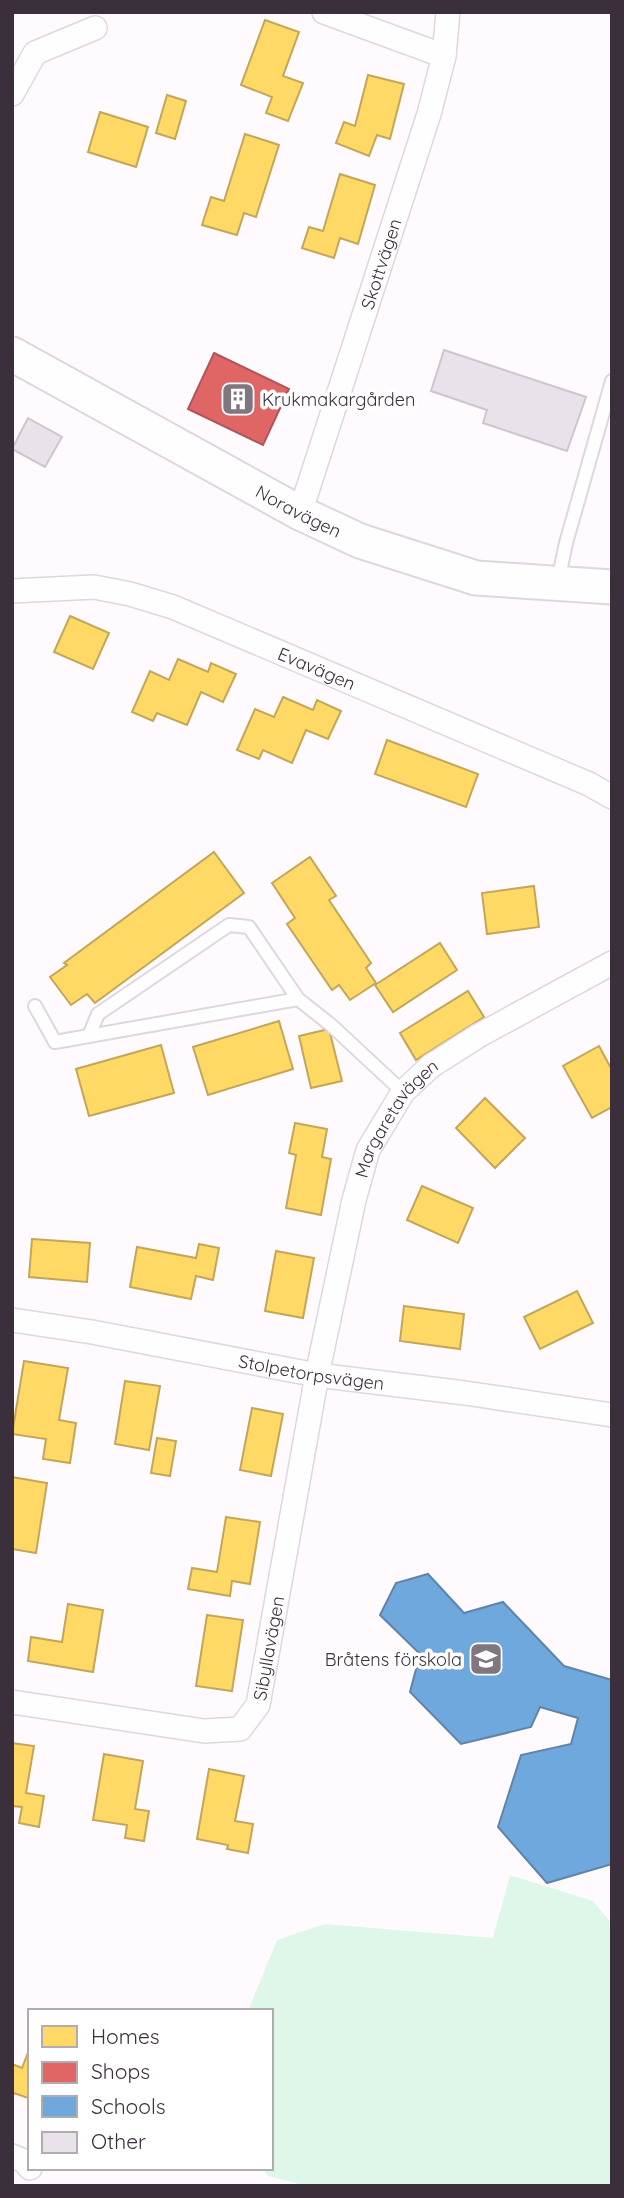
<svg xmlns="http://www.w3.org/2000/svg" width="624" height="2198" font-family="Quicksand,sans-serif">
  <style>
    .green { fill: #dff7e9 }
    .homes { fill: #ffd966; stroke: #c4a659; stroke-width: 2 }
    .shops { fill: #e06666; stroke: #ae5659; stroke-width: 2 }
    .schools { fill: #6fa8dc; stroke: #5f84ab; stroke-width: 2 }
    .building { fill: #eae2ea; stroke: #cdc6cd; stroke-width: 2 }
    .lines { fill: none; stroke-linecap: round; stroke-linejoin: round }
    .lane-casing { stroke: #ded7df; stroke-width: 16 }
    .street-casing { stroke: #ded7df; stroke-width: 26 }
    .secondary-casing { stroke: #ded7df; stroke-width: 37 }
    .lane { stroke: #fffeff; stroke-width: 12 }
    .street { stroke: #fffeff; stroke-width: 23 }
    .secondary { stroke: #fffeff; stroke-width: 33 }
    .labels { text-anchor: middle; dominant-baseline: central; stroke-width: 7; stroke-linejoin: round; paint-order: stroke }
    .street-label { font-size: 18px; fill: #3a2f3a; stroke: #fff }
    .poi-label { font-size: 18px; fill: #3a2f3a; stroke: #fff; text-anchor: start }
  </style>
  <rect width="100%" height="100%" fill="#fefafe"/>
  <path class="green" d="M 510,1875 L 593,1901 L 612,1924 L 612,2186 L 307,2186 L 268,2176 L 262,2168 L 271,2168 L 271,2011 L 248,2011 L 277,1940 L 325,1924 L 493,1938 Z"/>
  <g class="homes">
    <path d="M 265,20 L 299,32 L 283,76 L 303,83 L 288,121 L 266,113 L 272,97 L 241,85 Z"/>
    <path d="M 368,75 L 404,84 L 390,139 L 377,135 L 369,156 L 336,143 L 344,122 L 355,126 Z"/>
    <path d="M 167,95 L 186,101 L 175,139 L 156,133 Z"/>
    <path d="M 100,112 L 148,127 L 136,167 L 88,152 Z"/>
    <path d="M 245,134 L 279,145 L 256,217 L 244,213 L 237,235 L 202,225 L 211,197 L 224,201 Z"/>
    <path d="M 340,174 L 375,185 L 358,244 L 340,238 L 334,258 L 302,248 L 309,227 L 323,231 Z"/>
    <path d="M 70,616 L 109,633 L 93,669 L 54,652 Z"/>
    <path d="M 178,659 L 208,672 L 211,663 L 236,674 L 223,702 L 201,692 L 187,725 L 157,713 L 153,721 L 132,712 L 150,671 L 169,680 Z"/>
    <path d="M 283,697 L 313,710 L 317,700 L 341,711 L 328,739 L 306,730 L 292,763 L 263,750 L 259,759 L 237,750 L 255,709 L 274,717 Z"/>
    <path d="M 387,740 L 478,774 L 466,807 L 375,774 Z"/>
    <path d="M 214,852 L 244,893 L 95,1003 L 87,994 L 71,1005 L 50,977 L 67,965 L 64,963 Z"/>
    <path d="M 310,857 L 336,896 L 329,900 L 371,963 L 366,968 L 376,983 L 350,1000 L 339,985 L 332,990 L 287,924 L 295,918 L 272,883 Z"/>
    <path d="M 534,886 L 539,927 L 487,934 L 482,893 Z"/>
    <path d="M 440,943 L 457,970 L 393,1012 L 375,985 Z"/>
    <path d="M 468,991 L 484,1017 L 416,1060 L 400,1033 Z"/>
    <path d="M 279,1021 L 293,1069 L 208,1095 L 193,1047 Z"/>
    <path d="M 329,1029 L 342,1081 L 311,1088 L 299,1036 Z"/>
    <path d="M 161,1045 L 174,1093 L 89,1116 L 76,1069 Z"/>
    <path d="M 599,1046 L 612,1070 L 612,1107 L 592,1118 L 563,1066 Z"/>
    <path d="M 485,1098 L 525,1138 L 495,1168 L 456,1128 Z"/>
    <path d="M 295,1123 L 327,1129 L 322,1157 L 331,1159 L 321,1215 L 286,1208 L 296,1155 L 289,1153 Z"/>
    <path d="M 422,1186 L 473,1208 L 458,1243 L 407,1220 Z"/>
    <path d="M 32,1239 L 90,1243 L 87,1282 L 29,1277 Z"/>
    <path d="M 199,1244 L 219,1248 L 213,1280 L 196,1276 L 191,1299 L 130,1287 L 137,1247 L 196,1258 Z"/>
    <path d="M 276,1251 L 314,1258 L 303,1318 L 265,1311 Z"/>
    <path d="M 577,1291 L 593,1323 L 540,1349 L 524,1317 Z"/>
    <path d="M 404,1306 L 464,1314 L 460,1349 L 400,1341 Z"/>
    <path d="M 24,1361 L 68,1368 L 59,1420 L 76,1423 L 70,1463 L 43,1459 L 46,1439 L 12,1434 Z"/>
    <path d="M 125,1381 L 160,1386 L 149,1450 L 115,1444 Z"/>
    <path d="M 252,1408 L 283,1414 L 271,1476 L 240,1470 Z"/>
    <path d="M 157,1438 L 176,1441 L 170,1476 L 151,1473 Z"/>
    <path d="M 12,1477 L 47,1483 L 36,1553 L 12,1549 Z"/>
    <path d="M 226,1517 L 260,1522 L 250,1584 L 232,1581 L 230,1596 L 188,1589 L 192,1568 L 217,1572 Z"/>
    <path d="M 68,1604 L 103,1610 L 93,1672 L 28,1661 L 31,1637 L 62,1642 Z"/>
    <path d="M 207,1615 L 243,1620 L 232,1691 L 196,1686 Z"/>
    <path d="M 12,1743 L 34,1746 L 26,1793 L 44,1796 L 39,1827 L 19,1823 L 22,1807 L 12,1806 Z"/>
    <path d="M 104,1754 L 143,1761 L 135,1809 L 149,1811 L 144,1841 L 125,1838 L 127,1825 L 93,1820 Z"/>
    <path d="M 209,1769 L 244,1776 L 235,1821 L 253,1824 L 248,1853 L 227,1849 L 228,1845 L 197,1839 Z"/>
    <path d="M 29,2050 L 30,2093 L 28,2098 L 14,2093 L 12,2097 L 12,2064 L 22,2068 Z"/>
  </g>
  <path class="shops" d="M 214,353 L 289,389 L 263,445 L 188,409 Z"/>
  <path class="schools" d="M 428,1574 L 464,1613 L 503,1602 L 564,1666 L 612,1680 L 612,1864 L 547,1883 L 498,1827 L 521,1755 L 571,1744 L 578,1718 L 540,1707 L 531,1727 L 461,1744 L 410,1692 L 420,1654 L 380,1615 L 396,1583 Z"/>
  <g class="building">
    <path d="M 444,350 L 586,397 L 567,451 L 483,423 L 487,410 L 431,391 Z"/>
    <path d="M 28,418 L 62,437 L 45,467 L 12,449 Z"/>
  </g>
  <g class="lines">
    <defs>
      <g id="lane">
        <path d="M 558,581 L 566,543 L 612,381"/>
        <path d="M 35,1006 L 55,1042 L 298,999 L 331,1025 L 403,1092"/>
        <path d="M 89,1036 L 98,1014 L 229,925 L 249,927 L 298,999"/>
      </g>
      <g id="street">
        <path d="M 324,12 L 444,56"/>
        <path d="M 12,94 L 35,53 L 95,28"/>
        <path id="s1" d="M 300,513 L 429,114 L 444,56 L 448,12"/>
        <path id="s2" d="M 12,591 L 94,587 L 130,594 L 173,607 L 589,784 L 612,797"/>
        <path id="s3" d="M 12,1320 L 92,1332 L 317,1375 L 465,1393 L 612,1415"/>
        <path id="s4" d="M 12,1702 L 204,1731 L 240,1729 L 258,1705 L 317,1375 L 354,1200 L 368,1150 L 403,1092 L 431,1066 L 478,1036 L 612,963"/>
        <path d="M 12,2156 L 24,2161 L 30,2168"/>
      </g>
      <g id="secondary">
        <path id="s5" d="M 12,354 L 300,513 L 360,541 L 476,578 L 612,587"/>
      </g>
    </defs>
    <use href="#lane" class="lane-casing"/>
    <use href="#street" class="street-casing"/>
    <use href="#secondary" class="secondary-casing"/>
    <use href="#lane" class="lane"/>
    <use href="#street" class="street"/>
    <use href="#secondary" class="secondary"/>
  </g>
  <defs>
    <symbol id="building-square" viewBox="-11 -11 22 22"><rect x="-9" y="-9" width="18" height="18" rx="4" fill="#7f767f" stroke="#fff"/><path d="M-4-6H4V6H1V3H-1V6H-4ZM-2.5-4.3h1.7v1.8h-1.7ZM.8-4.3h1.7v1.8H.8ZM-2.5-1h1.7V.8h-1.7ZM.8-1h1.7V.8H.8Z" fill="#fff"/></symbol>
    <symbol id="school-square" viewBox="-11 -11 22 22"><rect x="-9" y="-9" width="18" height="18" rx="4" fill="#7f767f" stroke="#fff"/><path d="M0-5L7-2L0 1L-7-2ZM-4 1L0 2.5L4 1V4Q0 6-4 4Z" fill="#fff"/></symbol>
  </defs>
  <g fill-rule="evenodd">
    <use href="#building-square" x="219" y="380" width="38" height="38"/>
    <use href="#school-square" x="467" y="1640" width="38" height="38"/>
  </g>
  <g class="labels">
    <g class="street-label">
      <text stroke="none"><textPath href="#s1" startOffset="262">Skottvägen</textPath></text>
      <text stroke="none"><textPath href="#s5" startOffset="327">Noravägen</textPath></text>
      <text stroke="none"><textPath href="#s2" startOffset="320">Evavägen</textPath></text>
      <text stroke="none"><textPath href="#s4" startOffset="868">Margaretavägen</textPath></text>
      <text stroke="none"><textPath href="#s3" startOffset="304">Stolpetorpsvägen</textPath></text>
      <text stroke="none"><textPath href="#s4" startOffset="318">Sibyllavägen</textPath></text>
    </g>
    <g class="poi-label">
      <text x="262" y="399">Krukmakargården</text>
      <text x="462" y="1659" text-anchor="end">Bråtens förskola</text>
    </g>
  </g>
  <rect width="624" height="2198" fill="none" stroke="#3a2f3a" stroke-width="28"/>
  <rect x="28" y="2009" width="245" height="161" fill="#ffffff" stroke="#b0acb0" stroke-width="2"/>
  <rect x="42" y="2026" width="35" height="21" fill="#ffd966" stroke="#b0acb0" stroke-width="2"/>
  <text x="91" y="2044" font-size="21" fill="#3a2f3a">Homes</text>
  <rect x="42" y="2062" width="35" height="21" fill="#e06666" stroke="#b0acb0" stroke-width="2"/>
  <text x="91" y="2079" font-size="21" fill="#3a2f3a">Shops</text>
  <rect x="42" y="2096" width="35" height="21" fill="#6fa8dc" stroke="#b0acb0" stroke-width="2"/>
  <text x="91" y="2114" font-size="21" fill="#3a2f3a">Schools</text>
  <rect x="42" y="2132" width="35" height="21" fill="#eae2ea" stroke="#b0acb0" stroke-width="2"/>
  <text x="91" y="2149" font-size="21" fill="#3a2f3a">Other</text>
</svg>
